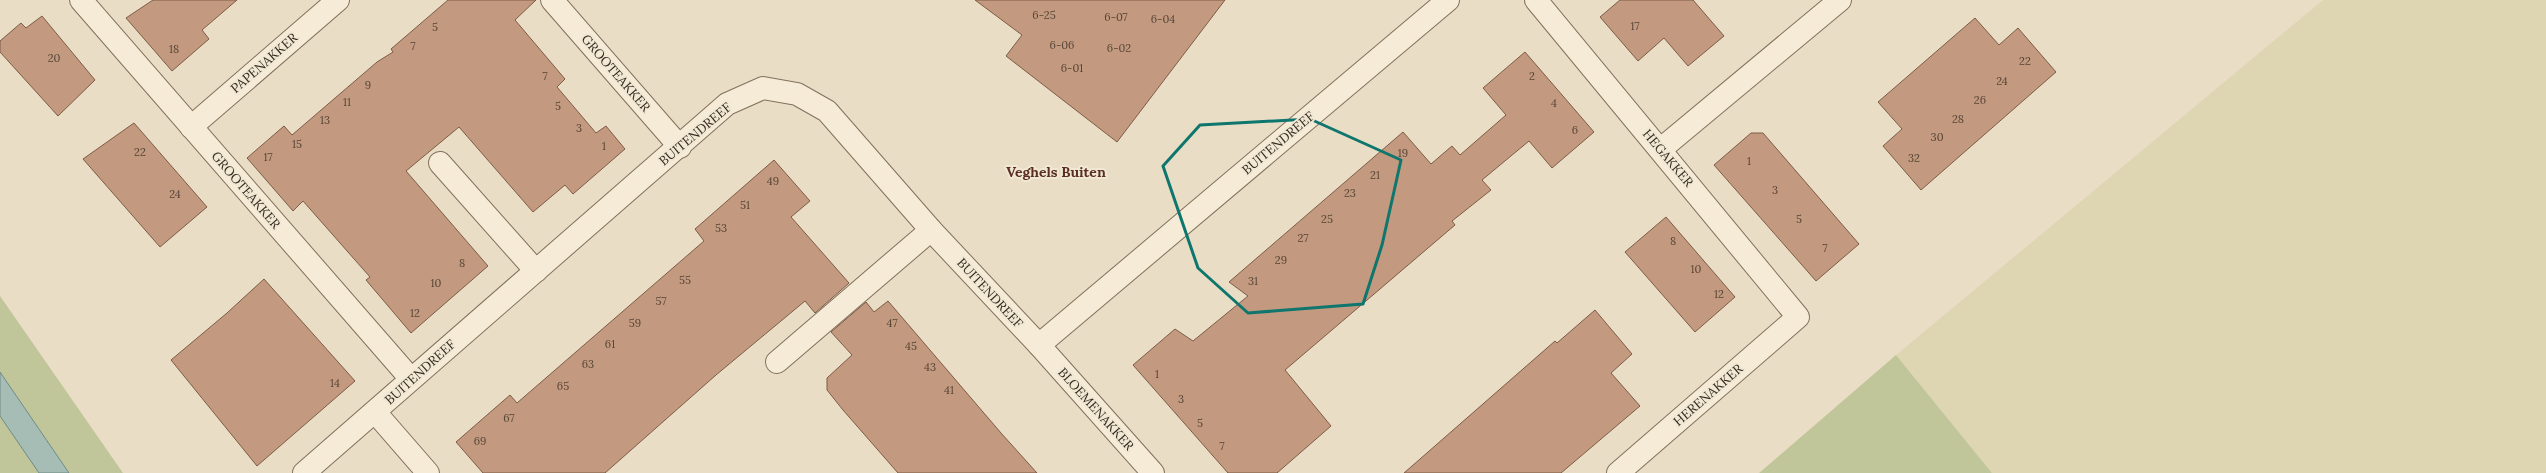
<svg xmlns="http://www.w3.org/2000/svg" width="2546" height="473" font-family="Lora,serif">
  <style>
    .farmland { fill: #ded6b3 }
    .green { fill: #c1c69a }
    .water { fill: #a6bdb6; stroke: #6e8a83 }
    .building { fill: #c39a7f; stroke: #7e5b46 }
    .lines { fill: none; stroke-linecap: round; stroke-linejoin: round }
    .service-casing { stroke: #82705d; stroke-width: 24 }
    .minor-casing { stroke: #82705d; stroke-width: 24 }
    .service { stroke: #f5ebd7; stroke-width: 22 }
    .minor { stroke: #f5ebd7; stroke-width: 22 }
    .marked { fill: none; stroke: #0f766e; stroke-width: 3; stroke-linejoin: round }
    .labels { text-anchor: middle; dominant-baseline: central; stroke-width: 4; stroke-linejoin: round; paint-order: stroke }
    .number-label { font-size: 11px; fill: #584537 }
    .street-label { font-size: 13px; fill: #34291f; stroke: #f1e8d4 }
    .neighbourhood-label { font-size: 14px; font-weight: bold; fill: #5b2e24; stroke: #f1e8d4 }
  </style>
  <rect width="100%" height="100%" fill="#e9dec5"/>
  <path class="farmland" d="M 2323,0 L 2546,0 L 2546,473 L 1992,473 L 1896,355 Z"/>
  <g class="green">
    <path d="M 0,296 L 123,473 L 69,473 L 0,372 Z"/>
    <path d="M 1896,355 L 1992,473 L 1759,473 Z"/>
    <path d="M 0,416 L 39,473 L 0,473 Z"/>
  </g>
  <path class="water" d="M 0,372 L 69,473 L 39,473 L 0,416 Z"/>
  <g class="building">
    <path d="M 153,0 L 237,0 L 202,30 L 209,39 L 172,71 L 126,18 Z"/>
    <path d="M 448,0 L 536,0 L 515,20 L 565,79 L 557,87 L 596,133 L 606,126 L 625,149 L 573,194 L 565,185 L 533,212 L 459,127 L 406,171 L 488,266 L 411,333 L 366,280 L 370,277 L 303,201 L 293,211 L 247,158 L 284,126 L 292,135 L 377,62 L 393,52 L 391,49 Z"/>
    <path d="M 975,0 L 1225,0 L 1117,142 L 1006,56 L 1022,35 Z"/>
    <path d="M 1620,0 L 1693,0 L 1724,36 L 1688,66 L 1664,38 L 1638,61 L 1600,17 Z"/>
    <path d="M 42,16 L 95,80 L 58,116 L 0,52 L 0,41 L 21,23 L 26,28 Z"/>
    <path d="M 1975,18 L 1999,45 L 2018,28 L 2056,72 L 1921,190 L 1883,146 L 1902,129 L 1878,102 Z"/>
    <path d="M 1525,52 L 1594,132 L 1552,168 L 1529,141 L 1482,180 L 1491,190 L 1452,221 L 1455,225 L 1285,370 L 1331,426 L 1277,473 L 1228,473 L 1133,365 L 1175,329 L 1193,341 L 1248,296 L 1229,282 L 1403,132 L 1431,164 L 1452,146 L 1460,155 L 1506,115 L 1483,88 Z"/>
    <path d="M 134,123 L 207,207 L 160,247 L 83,159 Z"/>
    <path d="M 1751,133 L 1763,133 L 1859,244 L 1816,281 L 1714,165 Z"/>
    <path d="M 774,160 L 810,201 L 791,217 L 849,283 L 815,313 L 805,301 L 716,375 L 605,473 L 483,473 L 456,442 L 510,395 L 517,403 L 704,241 L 695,229 Z"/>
    <path d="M 1666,217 L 1735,297 L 1695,332 L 1625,252 Z"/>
    <path d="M 264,279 L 355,381 L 257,466 L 171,360 L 227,313 Z"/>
    <path d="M 888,301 L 1001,433 L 1037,473 L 898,473 L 843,410 L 827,390 L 827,378 L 852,355 L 831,332 L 866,302 L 874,312 Z"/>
    <path d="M 1595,310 L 1632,354 L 1611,373 L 1640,406 L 1561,473 L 1404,473 L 1555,341 L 1557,343 Z"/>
  </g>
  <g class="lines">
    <defs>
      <g id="service">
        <path d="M 1661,149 L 1840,0"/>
        <path d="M 440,163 L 536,271"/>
        <path d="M 777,362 L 931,230"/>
      </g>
      <g id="minor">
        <path d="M 81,0 L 411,379"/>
        <path d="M 552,0 L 680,147"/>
        <path d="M 1536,0 L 1798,317 L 1618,473"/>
        <path d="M 191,127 L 338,0"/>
        <path d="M 1039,345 L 1153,473"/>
        <path d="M 375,412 L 428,473"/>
        <path d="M 304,473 L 727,104 L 763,88 L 797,94 L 827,111 L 931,230 L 1039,345 L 1448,0"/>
      </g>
    </defs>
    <use href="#service" class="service-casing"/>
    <use href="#minor" class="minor-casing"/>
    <use href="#service" class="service"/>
    <use href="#minor" class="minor"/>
  </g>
  <path class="marked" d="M 1310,119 L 1401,160 L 1382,245 L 1363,304 L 1248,313 L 1198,268 L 1163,166 L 1200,125 Z"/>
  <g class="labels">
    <g class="number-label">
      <text x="1044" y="15">6-25</text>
      <text x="1116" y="17">6-07</text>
      <text x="1163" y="19">6-04</text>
      <text x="1635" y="26">17</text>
      <text x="435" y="27">5</text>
      <text x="1062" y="45">6-06</text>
      <text x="413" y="46">7</text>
      <text x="1119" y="48">6-02</text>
      <text x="174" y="49">18</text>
      <text x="54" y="58">20</text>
      <text x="2025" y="61">22</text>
      <text x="1072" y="68">6-01</text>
      <text x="545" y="76">7</text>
      <text x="1532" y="76">2</text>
      <text x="2002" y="81">24</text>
      <text x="368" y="85">9</text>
      <text x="1980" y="100">26</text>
      <text x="347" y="102">11</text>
      <text x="1554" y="103">4</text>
      <text x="558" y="106">5</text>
      <text x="1958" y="119">28</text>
      <text x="325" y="120">13</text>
      <text x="579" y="128">3</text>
      <text x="1575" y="130">6</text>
      <text x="1937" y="137">30</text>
      <text x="297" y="144">15</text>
      <text x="604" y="146">1</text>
      <text x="140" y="152">22</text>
      <text x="1403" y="153">19</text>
      <text x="268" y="157">17</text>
      <text x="1914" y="158">32</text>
      <text x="1749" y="161">1</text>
      <text x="1375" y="175">21</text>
      <text x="773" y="181">49</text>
      <text x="1775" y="190">3</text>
      <text x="1350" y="193">23</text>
      <text x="175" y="194">24</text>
      <text x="745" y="205">51</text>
      <text x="1327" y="219">25</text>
      <text x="1799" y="219">5</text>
      <text x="721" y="228">53</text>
      <text x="1303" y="238">27</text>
      <text x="1673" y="241">8</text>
      <text x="1825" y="248">7</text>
      <text x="1281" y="260">29</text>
      <text x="462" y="263">8</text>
      <text x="1696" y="269">10</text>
      <text x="685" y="280">55</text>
      <text x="1253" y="281">31</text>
      <text x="436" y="283">10</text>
      <text x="1719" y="294">12</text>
      <text x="661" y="301">57</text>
      <text x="415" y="313">12</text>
      <text x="635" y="323">59</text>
      <text x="892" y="323">47</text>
      <text x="610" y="344">61</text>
      <text x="911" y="346">45</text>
      <text x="588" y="364">63</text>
      <text x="930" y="367">43</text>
      <text x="1157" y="374">1</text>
      <text x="335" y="383">14</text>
      <text x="563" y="386">65</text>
      <text x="949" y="390">41</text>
      <text x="1181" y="399">3</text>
      <text x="509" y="418">67</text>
      <text x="1200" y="423">5</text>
      <text x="480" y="441">69</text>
      <text x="1222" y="446">7</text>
    </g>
    <g class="street-label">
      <text transform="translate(264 63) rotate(-41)">PAPENAKKER</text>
      <text transform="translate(616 73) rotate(49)">GROOTEAKKER</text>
      <text transform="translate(695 134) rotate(-40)">BUITENDREEF</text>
      <text transform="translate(1278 143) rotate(-40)">BUITENDREEF</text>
      <text transform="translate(1668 158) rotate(50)">HEGAKKER</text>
      <text transform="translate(246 190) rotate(49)">GROOTEAKKER</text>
      <text transform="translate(990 293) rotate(47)">BUITENDREEF</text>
      <text transform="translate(420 372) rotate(-42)">BUITENDREEF</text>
      <text transform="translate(1708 395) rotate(-41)">HERENAKKER</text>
      <text transform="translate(1096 409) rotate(48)">BLOEMENAKKER</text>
    </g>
    <g class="neighbourhood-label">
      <text x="1056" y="172">Veghels Buiten</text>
    </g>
  </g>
</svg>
